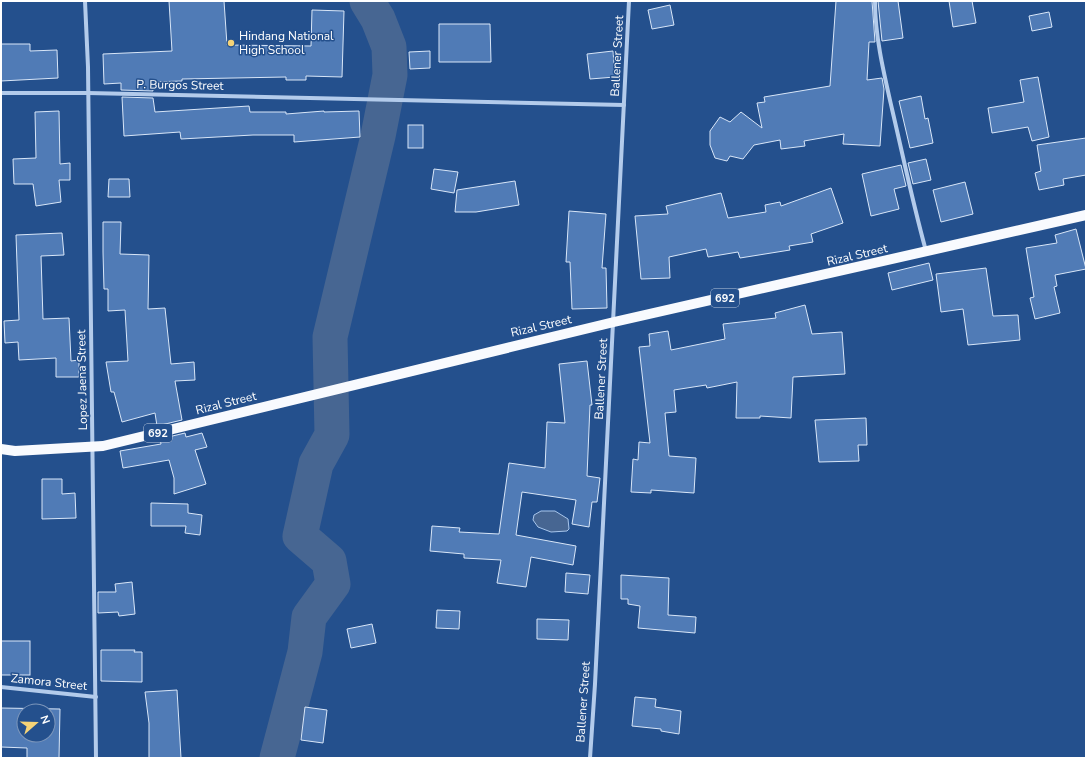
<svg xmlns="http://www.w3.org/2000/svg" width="1087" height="759" font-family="'Nunito Sans',sans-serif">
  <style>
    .water { fill: #476692; stroke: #a8c6ec }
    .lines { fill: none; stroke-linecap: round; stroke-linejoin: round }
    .river { stroke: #476692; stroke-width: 35 }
    .building { fill: #507bb6; stroke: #d8e6f8; fill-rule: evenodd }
    .minor { stroke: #b3cbeb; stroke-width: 4 }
    .primary { stroke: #f8fafe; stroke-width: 10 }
    .poi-dot { fill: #f5d377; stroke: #24508d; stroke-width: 1.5 }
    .labels { text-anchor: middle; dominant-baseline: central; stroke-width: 3; stroke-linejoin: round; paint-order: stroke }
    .shield { fill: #24508d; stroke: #bdcadd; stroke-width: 1 }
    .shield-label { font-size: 11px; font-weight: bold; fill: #fff }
    .poi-label { font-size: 12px; fill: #fff; stroke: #24508d; text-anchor: start }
    .street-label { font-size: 12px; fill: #fff; stroke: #24508d }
  </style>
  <rect width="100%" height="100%" fill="#24508d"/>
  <path class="water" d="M 541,511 L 555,511 L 568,519 L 569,529 L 567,531 L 551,532 L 538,527 L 533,520 L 534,515 Z"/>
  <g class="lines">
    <path class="river" d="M 277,758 L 305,652 L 309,617 L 333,584 L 329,561 L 300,536 L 316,464 L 332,435 L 330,337 L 378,136 L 390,75 L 389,47 L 378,19 L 367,1"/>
  </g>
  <g class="building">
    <path d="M 169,1 L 224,1 L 227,45 L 311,46 L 312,10 L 344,11 L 342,77 L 306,76 L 306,80 L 286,80 L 286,77 L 182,79 L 182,81 L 152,82 L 153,91 L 121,90 L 121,83 L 104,84 L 103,54 L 172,51 Z"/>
    <path d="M 836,1 L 872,1 L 875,42 L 869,42 L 867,80 L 882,78 L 884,89 L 880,146 L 843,144 L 844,134 L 804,141 L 805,146 L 781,149 L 780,140 L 754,145 L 743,159 L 730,156 L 727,161 L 715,158 L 710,145 L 710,131 L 720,117 L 730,122 L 741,112 L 762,128 L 757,103 L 765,102 L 764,97 L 830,86 Z"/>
    <path d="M 878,1 L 898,1 L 903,38 L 882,41 Z"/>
    <path d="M 949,1 L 972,1 L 976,23 L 953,27 Z"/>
    <path d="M 670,5 L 674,25 L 652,29 L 648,10 Z"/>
    <path d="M 1049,12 L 1052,27 L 1032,31 L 1029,16 Z"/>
    <path d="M 439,24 L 490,24 L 491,62 L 439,62 Z"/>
    <path d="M 1,44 L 30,44 L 30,51 L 57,50 L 58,78 L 1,81 Z"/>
    <path d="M 430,51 L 430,68 L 410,69 L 409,52 Z"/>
    <path d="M 613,51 L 615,77 L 590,79 L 587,54 Z"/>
    <path d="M 1038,77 L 1049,137 L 1032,141 L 1028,127 L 992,133 L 988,108 L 1024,102 L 1020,80 Z"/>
    <path d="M 921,96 L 925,119 L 928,118 L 933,143 L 910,148 L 899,101 Z"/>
    <path d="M 122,97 L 153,98 L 155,112 L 249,106 L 250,112 L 286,112 L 286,114 L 324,111 L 324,112 L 359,111 L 360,137 L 294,142 L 294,135 L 253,135 L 181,139 L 180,132 L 124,136 Z"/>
    <path d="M 59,111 L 60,164 L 70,163 L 70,180 L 59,180 L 61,202 L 36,206 L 33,184 L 14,184 L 13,159 L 36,158 L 35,112 Z"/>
    <rect x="408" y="125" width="15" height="23"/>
    <path d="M 1086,138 L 1086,175 L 1063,179 L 1064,185 L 1039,190 L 1035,173 L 1041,171 L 1037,145 Z"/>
    <path d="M 926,159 L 931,180 L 913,184 L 908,163 Z"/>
    <path d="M 901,165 L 906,186 L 894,189 L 899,209 L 871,216 L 862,174 Z"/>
    <path d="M 434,169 L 458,172 L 454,193 L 431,189 Z"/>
    <path d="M 109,179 L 129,179 L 130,197 L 108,197 Z"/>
    <path d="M 515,181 L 519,205 L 476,212 L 455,212 L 457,190 Z"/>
    <path d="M 965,182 L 973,214 L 941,222 L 933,190 Z"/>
    <path d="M 831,188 L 843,223 L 811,234 L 813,242 L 789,246 L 790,250 L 740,258 L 738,252 L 708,257 L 706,249 L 669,257 L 670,278 L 641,279 L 635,216 L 668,214 L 666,206 L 721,193 L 728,218 L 766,212 L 765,205 L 780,202 L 781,206 Z"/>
    <path d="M 569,211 L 606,214 L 602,268 L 606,268 L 607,308 L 572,309 L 570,262 L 566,262 Z"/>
    <path d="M 103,222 L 121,222 L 120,254 L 149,255 L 148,309 L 165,308 L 171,364 L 194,362 L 195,380 L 175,381 L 182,420 L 157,426 L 155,413 L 122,422 L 114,392 L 111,392 L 106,362 L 128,361 L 125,310 L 108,311 L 108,289 L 104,289 L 103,252 Z"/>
    <path d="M 1076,229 L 1086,269 L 1055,275 L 1057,286 L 1054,287 L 1060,313 L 1035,319 L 1030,298 L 1034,297 L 1026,248 L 1057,243 L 1055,235 Z"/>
    <path d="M 62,233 L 64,255 L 41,256 L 43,319 L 69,318 L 71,361 L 79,360 L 79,377 L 56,377 L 56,358 L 19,360 L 18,342 L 5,343 L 4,321 L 19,320 L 16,235 Z"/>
    <path d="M 929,263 L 933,280 L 892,290 L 888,273 Z"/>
    <path d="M 986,268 L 993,316 L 1018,315 L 1020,340 L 968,345 L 963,309 L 941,312 L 936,274 Z"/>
    <path d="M 805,305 L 812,334 L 842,332 L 845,374 L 793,377 L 791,418 L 760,416 L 760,418 L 736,418 L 737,382 L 707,388 L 706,385 L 674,390 L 676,412 L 665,413 L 669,456 L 696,458 L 694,493 L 651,490 L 651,493 L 631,492 L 633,459 L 638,460 L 639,442 L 650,443 L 639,347 L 650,346 L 649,334 L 668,331 L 671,350 L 725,339 L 723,324 L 776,318 L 775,313 Z"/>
    <path d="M 587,361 L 592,405 L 590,405 L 587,476 L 600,478 L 597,502 L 592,502 L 589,527 L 572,524 L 576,500 L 522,492 L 516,535 L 576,546 L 573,565 L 531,557 L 526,587 L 497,583 L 501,560 L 464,558 L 464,554 L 430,551 L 432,526 L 460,528 L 459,532 L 499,534 L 509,463 L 545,468 L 547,422 L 565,423 L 559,364 Z"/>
    <path d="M 866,418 L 867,445 L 858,445 L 859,461 L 819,462 L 815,420 Z"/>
    <path d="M 185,433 L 186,437 L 202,433 L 207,447 L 195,450 L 206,484 L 174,494 L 174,478 L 169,460 L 123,468 L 120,451 L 161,444 L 160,439 Z"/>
    <path d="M 42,479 L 62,479 L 62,494 L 75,493 L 76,518 L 42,519 Z"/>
    <path d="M 151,503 L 188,504 L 188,513 L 202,515 L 200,535 L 185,533 L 186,526 L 151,526 Z"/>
    <path d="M 566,573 L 590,575 L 588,594 L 565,592 Z"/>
    <path d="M 621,575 L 669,578 L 668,615 L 696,617 L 695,633 L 638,628 L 640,606 L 628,604 L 628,599 L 621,599 Z"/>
    <path d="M 132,582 L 135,614 L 119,616 L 118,612 L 98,613 L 98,592 L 116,592 L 115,584 Z"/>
    <path d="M 437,610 L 460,611 L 459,629 L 436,628 Z"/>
    <path d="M 537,619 L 569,620 L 568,640 L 537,639 Z"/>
    <path d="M 372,624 L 376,643 L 351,648 L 347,629 Z"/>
    <rect x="1" y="641" width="29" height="34"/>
    <path d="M 101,650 L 135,650 L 134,652 L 142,652 L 142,682 L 101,681 Z"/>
    <path d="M 177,690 L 181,758 L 149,758 L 149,723 L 145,692 Z"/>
    <path d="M 635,697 L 656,699 L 655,707 L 681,711 L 679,734 L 661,731 L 661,729 L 632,726 Z"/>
    <path d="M 305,707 L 327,710 L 323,743 L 301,740 Z"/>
    <path d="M 1,708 L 60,709 L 59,758 L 27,758 L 27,748 L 1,747 ZM 24,711 L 48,711 L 48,735 L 24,735 Z"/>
  </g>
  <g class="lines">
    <g class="minor">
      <path d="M 85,1 L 88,67 L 96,758"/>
      <path d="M 875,1 C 875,37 884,74 892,109 C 903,156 913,204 926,251"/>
      <path d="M 1,93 L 88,93 L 624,105"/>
      <path d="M 1,687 L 96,697"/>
      <path d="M 590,758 L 595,684 L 629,1"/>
    </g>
    <path class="primary" d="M 1,449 L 15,451 L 103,446 L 614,322 L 1086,215"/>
  </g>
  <circle class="poi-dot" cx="231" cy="43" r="4"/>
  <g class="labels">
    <g class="shield">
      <rect x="711" y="289" width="28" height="18" rx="3"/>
      <rect x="144" y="424" width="28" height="18" rx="3"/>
    </g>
    <g class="shield-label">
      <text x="725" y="298">692</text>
      <text x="158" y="433">692</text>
    </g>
    <g class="poi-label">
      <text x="239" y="36">Hindang National<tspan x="239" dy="14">High School</tspan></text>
    </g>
    <g class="street-label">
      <text transform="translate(617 56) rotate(-87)">Ballener Street</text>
      <text transform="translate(180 85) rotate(1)">P. Burgos Street</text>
      <text transform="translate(857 255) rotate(-13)">Rizal Street</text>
      <text transform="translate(541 326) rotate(-13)">Rizal Street</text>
      <text transform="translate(601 379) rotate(-87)">Ballener Street</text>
      <text transform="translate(82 380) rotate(-91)">Lopez Jaena Street</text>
      <text transform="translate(226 403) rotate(-14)">Rizal Street</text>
      <text transform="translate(49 682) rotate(6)">Zamora Street</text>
      <text transform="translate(583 702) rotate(-86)">Ballener Street</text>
    </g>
  </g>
  <rect width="1087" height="759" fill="none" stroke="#ffffff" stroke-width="4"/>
  <g transform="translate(36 723) rotate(70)"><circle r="19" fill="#24508d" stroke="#7c96bb"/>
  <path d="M0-3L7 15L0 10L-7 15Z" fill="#f5d377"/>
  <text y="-6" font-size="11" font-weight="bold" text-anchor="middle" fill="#ffffff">N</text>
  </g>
</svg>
